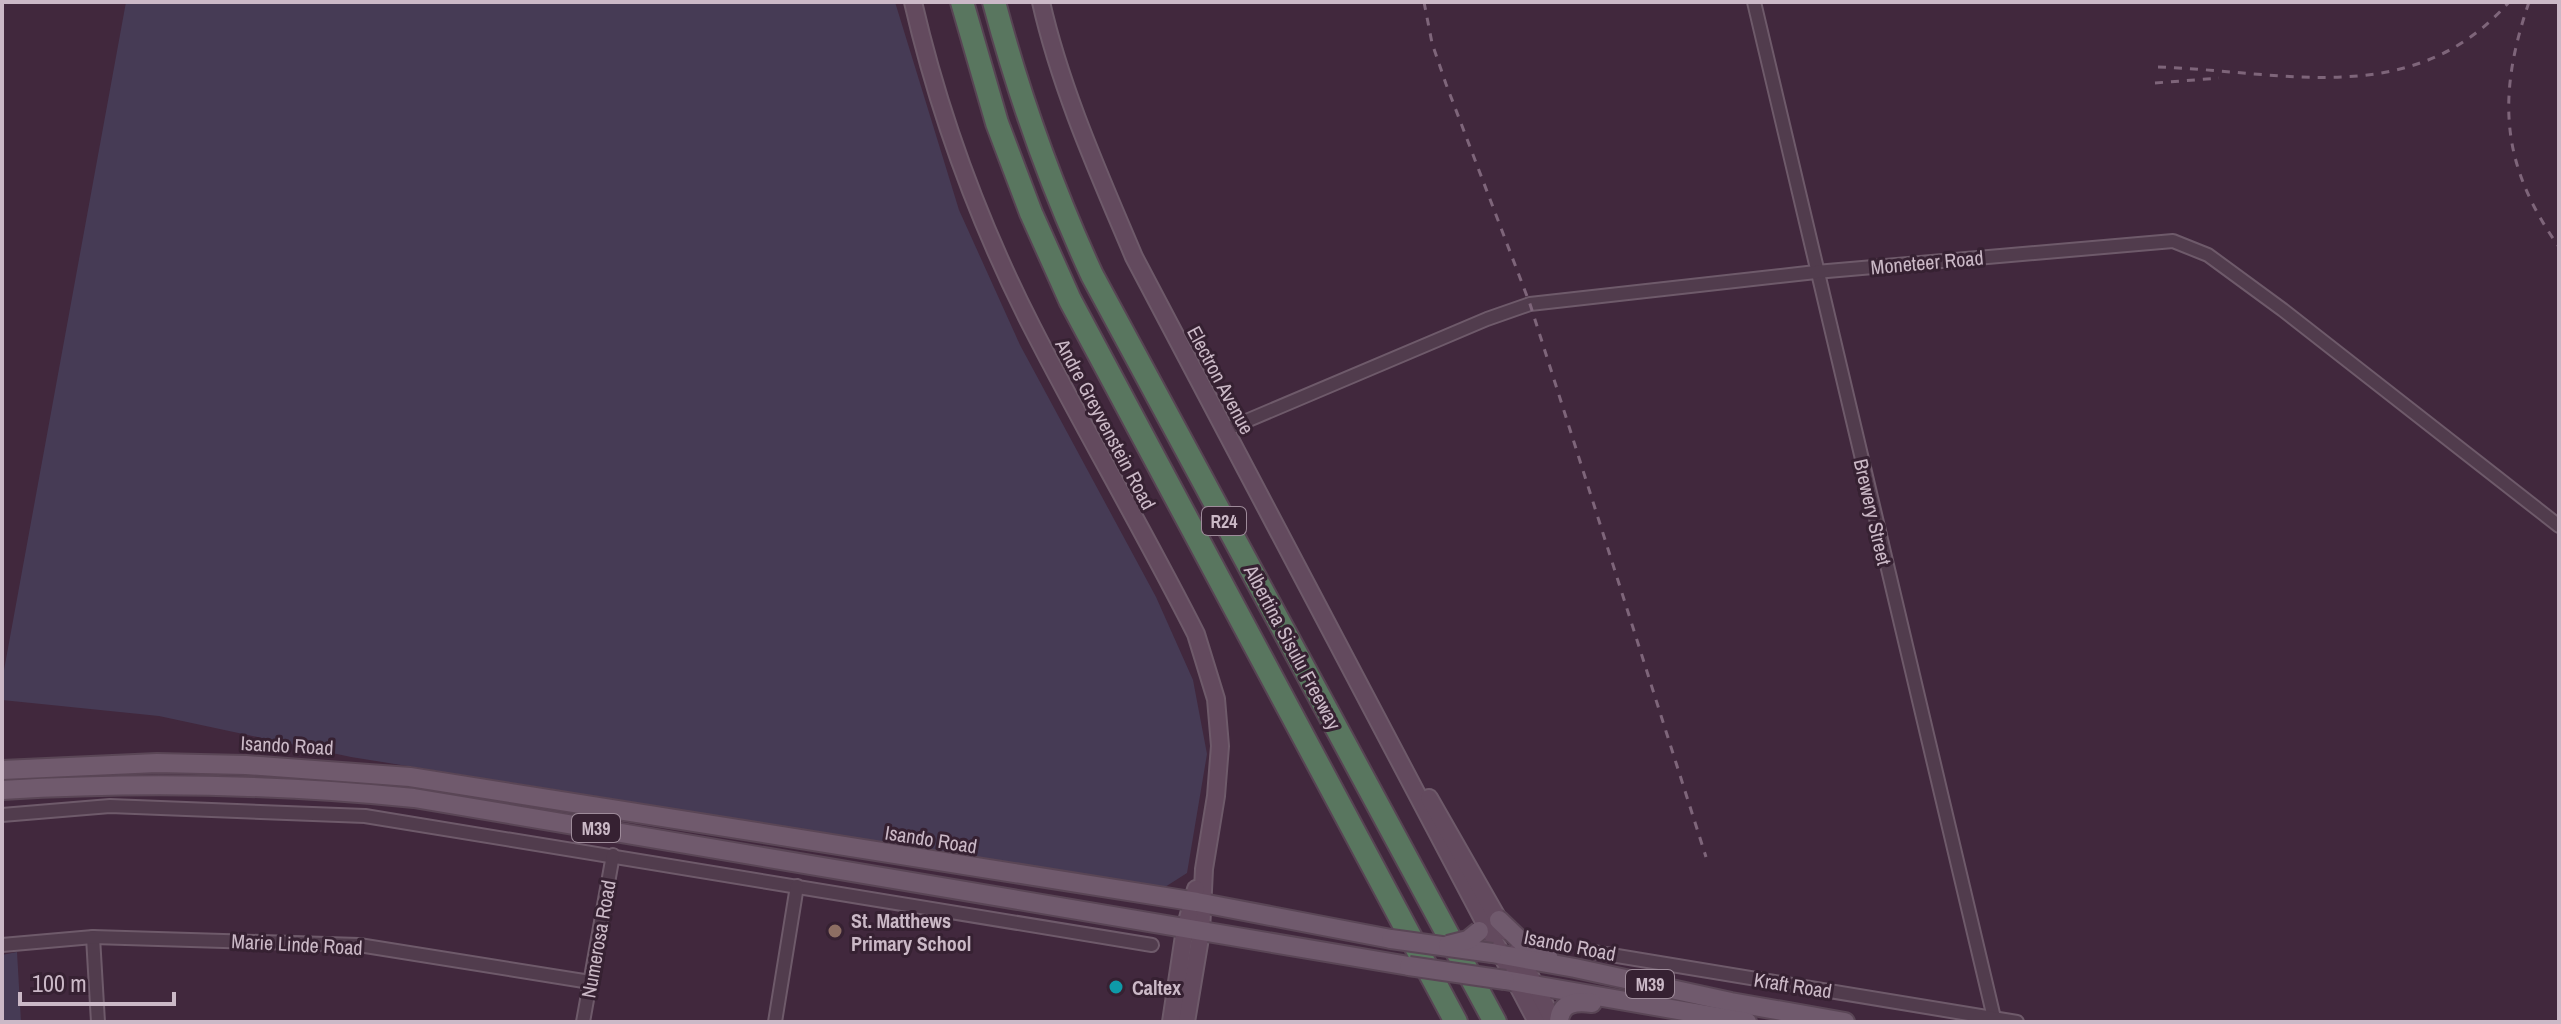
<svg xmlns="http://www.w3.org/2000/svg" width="2561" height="1024" font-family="'Archivo Narrow',sans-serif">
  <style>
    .green { fill: #463b55 }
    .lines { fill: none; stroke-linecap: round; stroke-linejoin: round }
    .minor-casing { stroke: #6e5a6a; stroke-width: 16 }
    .secondary-casing { stroke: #6e5a6a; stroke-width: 20 }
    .primary-casing { stroke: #5a4656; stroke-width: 22 }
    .motorway-casing { stroke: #584454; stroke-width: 26 }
    .minor { stroke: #513c4d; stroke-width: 12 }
    .secondary { stroke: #634a5e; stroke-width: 16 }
    .primary { stroke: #705a6d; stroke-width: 18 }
    .motorway { stroke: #59765f; stroke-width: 22 }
    .rail { stroke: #7e657a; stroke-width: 3; stroke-dasharray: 8 8; stroke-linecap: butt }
    .primary-bridge-casing { stroke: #5a4656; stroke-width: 22; stroke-linecap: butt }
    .primary-bridge { stroke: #705a6d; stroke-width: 18 }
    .education-dot { fill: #8d6e63; stroke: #362132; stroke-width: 3 }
    .culture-dot { fill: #0f9aa8; stroke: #362132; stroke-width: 3 }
    .labels { text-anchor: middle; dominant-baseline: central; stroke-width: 6; stroke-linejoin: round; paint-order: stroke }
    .shield { fill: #362132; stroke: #9e8b9a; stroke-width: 2 }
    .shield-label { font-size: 18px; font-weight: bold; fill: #cbb9c7 }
    .street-label { font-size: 20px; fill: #cbb9c7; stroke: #362132 }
    .poi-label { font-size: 20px; font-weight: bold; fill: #cbb9c7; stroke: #362132; text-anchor: start }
  </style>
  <rect width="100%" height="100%" fill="#41283d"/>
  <g class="green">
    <path d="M 126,2 L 895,2 L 959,210 L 1020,345 L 1156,597 L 1193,680 L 1207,754 L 1187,873 L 1165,887 L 351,757 L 159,716 L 2,700 L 2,681 Z"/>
    <path d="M 17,952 L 21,1022 L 2,1022 L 2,955 Z"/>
  </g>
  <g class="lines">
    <defs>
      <g id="minor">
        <path d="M 1754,2 L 1995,1022"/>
        <path d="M 1225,430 L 1487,319 L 1530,304 L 1816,272 L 2173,241 L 2208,255 L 2283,310 L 2559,526"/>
        <path d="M 2,815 L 110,806 L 365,816 L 1152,945"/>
        <path d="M 93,937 L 98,1022"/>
        <path d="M 2,945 L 93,937 L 359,945 L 590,982"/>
        <path d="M 1593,952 L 2017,1022"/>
        <path d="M 583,1022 L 613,855"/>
        <path d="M 775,1022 L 797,886"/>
      </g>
      <g id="secondary">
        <path d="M 913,2 C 939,114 980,225 1032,327 C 1085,431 1144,531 1196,634 L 1216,699 L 1220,746 L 1216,796 L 1204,869 L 1201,932 L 1186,1022"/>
        <path d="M 1041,2 C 1061,90 1099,174 1134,257 L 1537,1022"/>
        <path d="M 1429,798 L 1505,931"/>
        <path d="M 1517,951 L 1554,1022"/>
        <path d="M 1171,1022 L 1185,929 L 1196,889"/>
      </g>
      <g id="primary">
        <path d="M 2,770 L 157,763 L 246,765 L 410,777 L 1197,902 L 1391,939"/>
        <path d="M 2,790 C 140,782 276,784 414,798 L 1409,966"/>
        <path d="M 1499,920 L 1524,944 L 1548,956"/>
        <path d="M 1492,953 L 1575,968 L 1731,1002 L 1845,1022"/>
        <path d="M 1505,980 L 1747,1022"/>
        <path d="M 1559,1022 C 1560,1002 1576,1001 1592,1003"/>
      </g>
      <g id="motorway">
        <path d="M 962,2 L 997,123 L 1031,213 L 1070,300 L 1456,1022"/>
        <path d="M 994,2 C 1019,96 1051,186 1092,275 L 1495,1022"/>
      </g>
    </defs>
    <use href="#minor" class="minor-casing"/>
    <use href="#secondary" class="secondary-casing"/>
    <use href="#primary" class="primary-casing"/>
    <use href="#motorway" class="motorway-casing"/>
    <use href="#minor" class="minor"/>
    <use href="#secondary" class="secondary"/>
    <use href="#primary" class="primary"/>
    <use href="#motorway" class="motorway"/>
    <g class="rail">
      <path d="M 1424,2 L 1432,43 L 1446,84 L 1530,304 L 1706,857"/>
      <path d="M 2529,2 C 2497,96 2500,164 2559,247"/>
      <path d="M 2158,67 C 2284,71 2413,111 2509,2"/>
      <path d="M 2155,83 L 2219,78"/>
    </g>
    <defs>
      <g id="primary-bridge">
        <path d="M 1391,939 L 1492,953"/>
        <path d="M 1448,945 L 1468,940 L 1479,931"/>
        <path d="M 1409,966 L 1505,980"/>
      </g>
    </defs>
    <use href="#primary-bridge" class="primary-bridge-casing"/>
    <use href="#primary-bridge" class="primary-bridge"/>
  </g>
  <circle class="education-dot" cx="835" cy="931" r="8"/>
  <circle class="culture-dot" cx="1116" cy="987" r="8"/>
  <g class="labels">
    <g class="shield">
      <rect x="1202" y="507" width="44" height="28" rx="6"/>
      <rect x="572" y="814" width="48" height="28" rx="6"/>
      <rect x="1626" y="970" width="48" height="28" rx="6"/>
    </g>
    <g class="shield-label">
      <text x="1224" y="521">R24</text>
      <text x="596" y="828">M39</text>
      <text x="1650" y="984">M39</text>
    </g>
    <g class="street-label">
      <text transform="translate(1927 262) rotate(-5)">Moneteer Road</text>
      <text transform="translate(1221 380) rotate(62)">Electron Avenue</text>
      <text transform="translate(1106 424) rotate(62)">Andre Greyvenstein Road</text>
      <text transform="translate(1873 512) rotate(77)">Brewery Street</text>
      <text transform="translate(1293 647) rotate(62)">Albertina Sisulu Freeway</text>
      <text transform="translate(287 745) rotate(3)">Isando Road</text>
      <text transform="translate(931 839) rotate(9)">Isando Road</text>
      <text transform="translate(598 939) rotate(-80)">Numerosa Road</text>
      <text transform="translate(297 944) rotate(3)">Marie Linde Road</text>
      <text transform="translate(1570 945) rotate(11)">Isando Road</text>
      <text transform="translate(1793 985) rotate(9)">Kraft Road</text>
    </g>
    <g class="poi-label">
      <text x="851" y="920">St. Matthews<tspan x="851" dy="23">Primary School</tspan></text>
      <text x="1132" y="987">Caltex</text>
    </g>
  </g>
  <rect width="2561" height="1024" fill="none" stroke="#cbb9c7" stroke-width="8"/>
  <path d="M20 992v12h154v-12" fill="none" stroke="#cbb9c7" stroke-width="4"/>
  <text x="32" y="992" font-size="24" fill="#cbb9c7" stroke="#362132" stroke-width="6" paint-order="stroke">100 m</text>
</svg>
